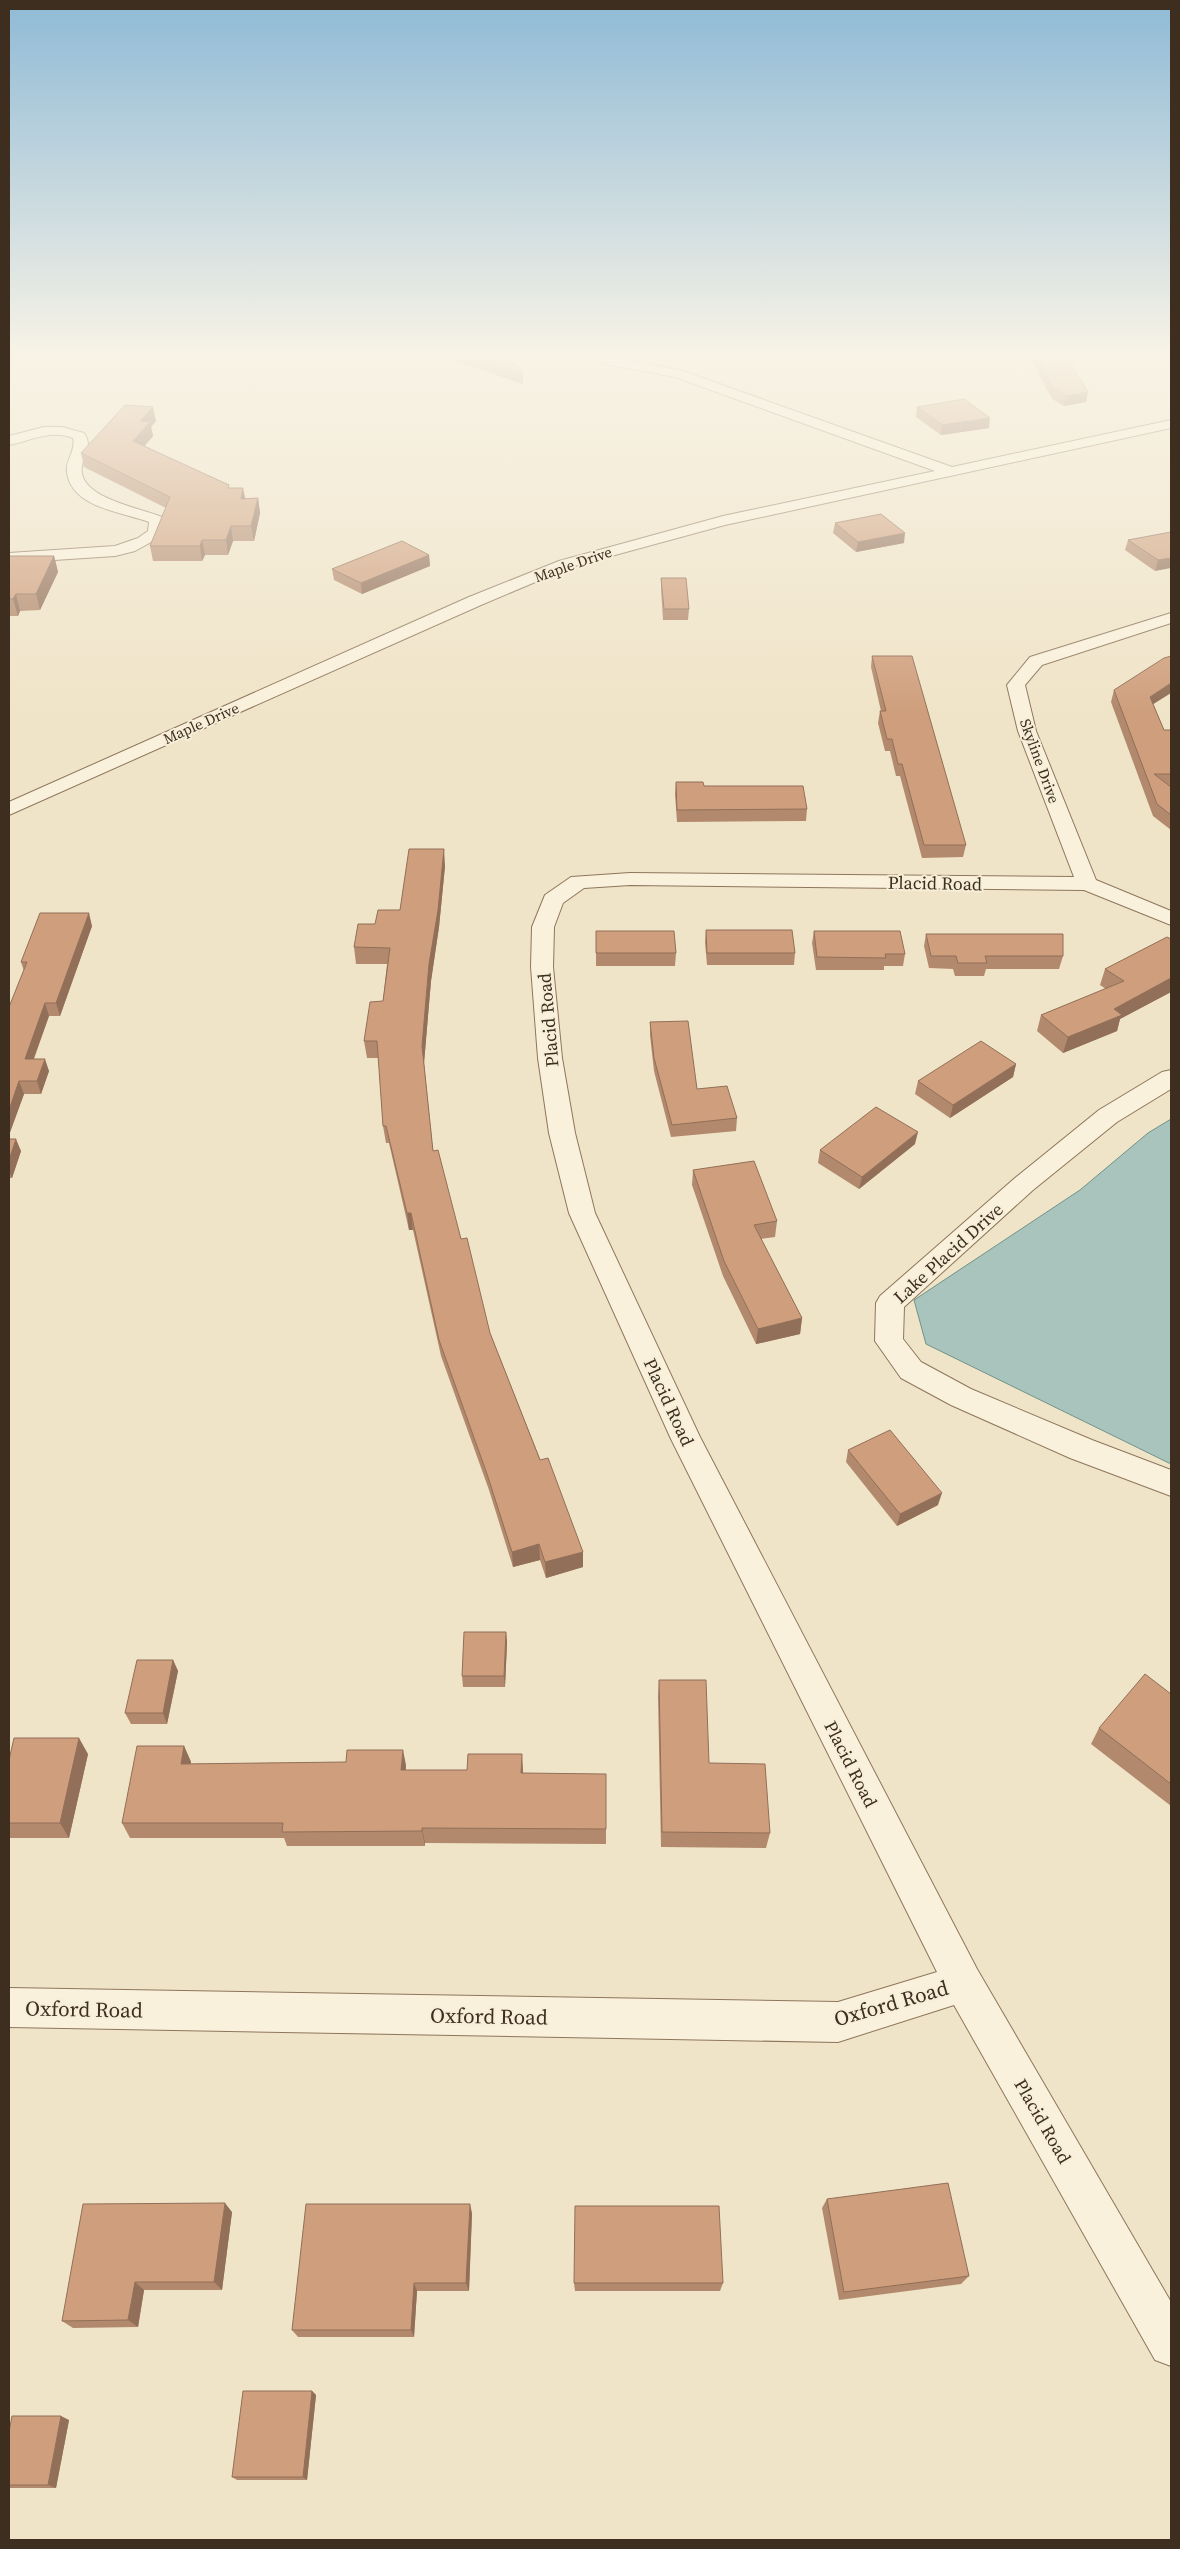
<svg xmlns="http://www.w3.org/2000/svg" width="1180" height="2549" font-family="'Source Serif 4',serif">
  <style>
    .water { fill: #a9c4bc; stroke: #6f938a }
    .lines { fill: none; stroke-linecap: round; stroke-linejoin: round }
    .stream { stroke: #6f938a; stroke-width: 4.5 }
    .street-casing { stroke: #8d765c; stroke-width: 2 }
    .street { fill: #faf1dc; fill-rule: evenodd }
    .wall { fill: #b2896c }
    .shaded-wall { fill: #916f58 }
    .building { fill: #cf9f7d; stroke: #916f58 }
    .labels { text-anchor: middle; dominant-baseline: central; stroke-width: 4; stroke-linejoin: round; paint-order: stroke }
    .far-street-label { font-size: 15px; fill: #3d2e20; stroke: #f7eed8 }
    .street-label { font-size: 18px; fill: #3d2e20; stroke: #f7eed8 }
    .near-street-label { font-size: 21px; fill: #3d2e20; stroke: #f7eed8 }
  </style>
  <rect width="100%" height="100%" fill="#f0e4c8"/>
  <path class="water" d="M 1171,1119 L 1171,1464 L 926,1344 L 914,1300 L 1080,1190 L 1148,1133 Z"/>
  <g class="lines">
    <path class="stream" d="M 9,357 L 16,354"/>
    <defs>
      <g id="street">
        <path d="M 566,354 L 594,354 L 683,371 L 952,467 L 1171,420 L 1171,428 L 725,525 L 571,567 L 481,605 L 9,815 L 9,802 L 469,597 L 559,561 L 723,516 L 935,471 L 675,377 L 572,358 Z"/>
        <path d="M 44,427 L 62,427 L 84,433 C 93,446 84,454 82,466 C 76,498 141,508 162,517 L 165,520 L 162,536 L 135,551 L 115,556 L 9,563 L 9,553 L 115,546 L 138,538 L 148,531 L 149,522 C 123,512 71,508 67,472 C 65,460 76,452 73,438 C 51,429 30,441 9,445 L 9,436 Z"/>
        <path d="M 1171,613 L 1171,623 L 1042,665 L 1025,685 L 1036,731 L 1096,880 L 1171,911 L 1171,925 L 1084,890 L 630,885 L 584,888 L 563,903 L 554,927 L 553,967 L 562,1058 L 575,1133 L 595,1213 L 700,1437 L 977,1969 L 1171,2302 L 1171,2366 L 1155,2360 L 954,2005 L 838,2042 L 9,2027 L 9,1988 L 838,2002 L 937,1972 L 671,1439 L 569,1213 L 549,1133 L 538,1058 L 531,967 L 532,927 L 545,895 L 571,877 L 630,873 L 1074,877 L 1018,731 L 1007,685 L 1030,657 Z"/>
        <path d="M 1171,1070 L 1171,1089 L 1117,1122 L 1033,1190 L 904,1307 L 903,1339 L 921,1362 L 971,1389 L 1092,1440 L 1171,1470 L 1171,1496 L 1070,1458 L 951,1405 L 901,1378 L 875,1341 L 876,1303 L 880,1296 L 1015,1178 L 1099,1110 L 1162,1072 Z"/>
      </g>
    </defs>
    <use href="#street" class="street-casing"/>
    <use href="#street" class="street"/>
  </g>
  <g class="wall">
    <path d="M 437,354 L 502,354 L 523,371 L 523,381 L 522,384 Z"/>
    <path d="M 1028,354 L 1065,354 L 1088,392 L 1086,402 L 1064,406 L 1052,399 Z"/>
    <path d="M 917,407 L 989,428 L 941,435 L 916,417 Z"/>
    <path d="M 156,421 L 151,427 L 153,436 L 144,446 L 229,485 L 229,488 L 245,498 L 258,498 L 260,513 L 254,541 L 233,541 L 228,555 L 205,555 L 202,561 L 153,561 L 150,546 L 166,508 L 84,467 L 81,453 Z"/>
    <path d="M 835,523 L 904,543 L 856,552 L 833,533 Z"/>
    <path d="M 1171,532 L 1155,571 L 1125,550 L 1128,540 Z"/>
    <path d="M 429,555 L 430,566 L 362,594 L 334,580 L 332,569 Z"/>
    <path d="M 9,556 L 54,556 L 58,572 L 40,610 L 20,611 L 18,616 L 9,616 Z"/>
    <path d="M 661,578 L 689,609 L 688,620 L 663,620 L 661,589 Z"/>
    <path d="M 872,656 L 966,845 L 963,857 L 922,858 L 900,776 L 896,776 L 890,751 L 885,751 L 878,723 L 880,711 L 881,711 L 871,667 Z"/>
    <path d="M 1114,690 L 1171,692 L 1153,704 L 1164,730 L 1171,731 L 1171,786 L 1170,786 L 1171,787 L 1171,830 L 1153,816 L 1111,702 Z"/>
    <path d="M 676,782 L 704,786 L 807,809 L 806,821 L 677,822 L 675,794 Z"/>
    <path d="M 445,866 L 439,927 L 431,981 L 424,1063 L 433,1151 L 461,1239 L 490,1333 L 583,1567 L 546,1578 L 540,1560 L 513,1567 L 489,1490 L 441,1356 L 413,1230 L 409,1230 L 389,1143 L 386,1143 L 383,1126 L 379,1058 L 367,1058 L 364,1041 L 383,1001 L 387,964 L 356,964 L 354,947 L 375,924 L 400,910 Z"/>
    <path d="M 92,926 L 60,1016 L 49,1016 L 34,1059 L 49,1071 L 41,1094 L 24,1094 L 9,1135 L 24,971 L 21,962 Z"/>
    <path d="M 706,930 L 795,953 L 794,965 L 707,965 L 705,942 Z"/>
    <path d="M 596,931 L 676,953 L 675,966 L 596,966 Z"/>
    <path d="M 814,931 L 905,954 L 903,966 L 884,966 L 884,970 L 816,970 L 812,943 Z"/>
    <path d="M 926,934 L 1063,956 L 1059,969 L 986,969 L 984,976 L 955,976 L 953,969 L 929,968 L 924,946 Z"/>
    <path d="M 1171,939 L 1171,992 L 1120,1019 L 1117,1031 L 1063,1053 L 1037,1031 L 1041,1015 L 1106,989 L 1100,985 L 1105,969 Z"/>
    <path d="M 650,1022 L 697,1089 L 737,1118 L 736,1131 L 671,1137 L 654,1071 L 650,1035 Z"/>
    <path d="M 1016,1064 L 1013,1077 L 950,1118 L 915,1094 L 918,1081 Z"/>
    <path d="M 9,1139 L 21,1151 L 12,1178 L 9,1178 Z"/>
    <path d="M 915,1144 L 859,1189 L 818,1163 L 820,1150 Z"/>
    <path d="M 693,1170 L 777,1221 L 775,1237 L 761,1239 L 802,1318 L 800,1334 L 756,1344 L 723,1276 L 692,1185 Z"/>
    <path d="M 848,1450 L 938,1505 L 897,1526 L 846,1462 Z"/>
    <path d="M 506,1632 L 507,1643 L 505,1687 L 463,1687 L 462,1676 Z"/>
    <path d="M 173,1660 L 178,1671 L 167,1724 L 131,1724 L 125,1713 Z"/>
    <path d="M 659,1680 L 709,1763 L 770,1833 L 766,1848 L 661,1847 L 658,1696 Z"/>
    <path d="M 1171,1694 L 1171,1806 L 1091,1744 L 1099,1728 Z"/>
    <path d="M 184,1746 L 191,1762 L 191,1764 L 406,1765 L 406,1770 L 467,1770 L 523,1769 L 523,1773 L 606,1829 L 606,1844 L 425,1843 L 425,1846 L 287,1846 L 284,1838 L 130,1838 L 122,1823 Z"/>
    <path d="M 88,1754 L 69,1838 L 9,1838 L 9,1760 Z"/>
    <path d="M 827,2199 L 969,2276 L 961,2284 L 839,2300 L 822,2208 Z"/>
    <path d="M 232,2212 L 222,2290 L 144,2290 L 138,2327 L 73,2328 L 62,2321 Z"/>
    <path d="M 472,2213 L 469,2291 L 417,2291 L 414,2337 L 298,2337 L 292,2330 Z"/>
    <path d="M 574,2283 L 723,2283 L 720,2291 L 575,2291 Z"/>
    <path d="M 312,2391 L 316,2395 L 307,2480 L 237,2480 L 232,2477 Z"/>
    <path d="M 69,2420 L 56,2488 L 9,2488 L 9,2432 Z"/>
  </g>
  <g class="shaded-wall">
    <path d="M 523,371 L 523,381 L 522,384 L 521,375 Z"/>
    <path d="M 1088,392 L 1086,402 L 1064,406 L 1066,396 Z"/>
    <path d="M 153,407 L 156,421 L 151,427 L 153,436 L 136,456 L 133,441 L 140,421 Z"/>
    <path d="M 990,418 L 989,428 L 941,435 L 942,425 Z"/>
    <path d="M 243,488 L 246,502 L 241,499 Z"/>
    <path d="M 258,498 L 260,513 L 254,541 L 251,526 Z"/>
    <path d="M 231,526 L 233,541 L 228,555 L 226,540 Z"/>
    <path d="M 905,533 L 904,543 L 856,552 L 858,542 Z"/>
    <path d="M 202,540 L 205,555 L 202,561 L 200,546 Z"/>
    <path d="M 429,555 L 430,566 L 362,594 L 361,583 Z"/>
    <path d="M 54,556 L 58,572 L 40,610 L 36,594 Z"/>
    <path d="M 1171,558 L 1171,568 L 1155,571 L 1158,560 Z"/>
    <path d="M 16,594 L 20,611 L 18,616 L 13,599 Z"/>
    <path d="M 1171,683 L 1171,693 L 1147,708 L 1150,697 Z"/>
    <path d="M 444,849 L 445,866 L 439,927 L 431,981 L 424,1063 L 422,1046 L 429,964 Z"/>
    <path d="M 89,913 L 92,926 L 60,1016 L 56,1003 Z"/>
    <path d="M 1171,978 L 1171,992 L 1120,1019 L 1117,1031 L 1063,1053 L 1068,1037 L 1114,1009 Z"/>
    <path d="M 45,1003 L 49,1016 L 29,1071 L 25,1059 Z"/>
    <path d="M 45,1059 L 49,1071 L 41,1094 L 37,1081 Z"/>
    <path d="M 1016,1064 L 1013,1077 L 950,1118 L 953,1105 Z"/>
    <path d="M 19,1081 L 24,1094 L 9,1135 L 9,1110 Z"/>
    <path d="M 918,1132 L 915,1144 L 859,1189 L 862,1177 Z"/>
    <path d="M 16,1139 L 21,1151 L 12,1178 L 9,1171 L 9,1160 Z"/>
    <path d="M 407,1213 L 411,1213 L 413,1230 L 409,1230 Z"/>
    <path d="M 802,1318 L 800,1334 L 756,1344 L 758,1329 Z"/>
    <path d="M 942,1493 L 938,1505 L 897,1526 L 900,1514 Z"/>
    <path d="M 539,1544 L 540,1560 L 513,1567 L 512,1552 Z"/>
    <path d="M 583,1552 L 583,1567 L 546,1578 L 545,1562 Z"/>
    <path d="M 506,1632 L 507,1643 L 505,1687 L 504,1676 Z"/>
    <path d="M 173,1660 L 178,1671 L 167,1724 L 163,1713 Z"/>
    <path d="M 79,1738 L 88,1754 L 69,1838 L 60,1823 Z"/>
    <path d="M 184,1746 L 191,1762 L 188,1779 L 181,1764 Z"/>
    <path d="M 403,1750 L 406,1765 L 404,1786 L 401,1770 Z"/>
    <path d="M 522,1754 L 523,1769 L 523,1789 L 521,1773 Z"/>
    <path d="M 422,1828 L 425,1843 L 425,1846 L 422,1831 Z"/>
    <path d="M 225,2203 L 232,2212 L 222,2290 L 214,2282 Z"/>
    <path d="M 470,2204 L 472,2213 L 469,2291 L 466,2283 Z"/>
    <path d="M 135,2282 L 144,2290 L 138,2327 L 128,2320 Z"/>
    <path d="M 414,2283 L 417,2291 L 414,2337 L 411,2330 Z"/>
    <path d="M 312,2391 L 316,2395 L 307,2480 L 303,2477 Z"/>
    <path d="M 61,2416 L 69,2420 L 56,2488 L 48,2485 Z"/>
  </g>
  <g class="building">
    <path d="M 464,354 L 502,354 L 523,371 L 521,375 Z"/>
    <path d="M 1035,354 L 1065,354 L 1088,392 L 1066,396 L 1054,389 Z"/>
    <path d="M 964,399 L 990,418 L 942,425 L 917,407 Z"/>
    <path d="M 125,405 L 153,407 L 140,421 L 150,422 L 133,441 L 229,485 L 228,488 L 243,488 L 241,499 L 258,498 L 251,526 L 231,526 L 226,540 L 202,540 L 200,546 L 150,546 L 170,497 L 81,453 Z"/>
    <path d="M 881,514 L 905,533 L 858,542 L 835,523 Z"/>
    <path d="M 1171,532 L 1171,558 L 1158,560 L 1128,540 Z"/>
    <path d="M 402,541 L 429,555 L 361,583 L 332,569 Z"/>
    <path d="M 9,556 L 54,556 L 36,594 L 16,594 L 13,599 L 9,599 Z"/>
    <path d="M 661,578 L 686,578 L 689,609 L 664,609 Z"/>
    <path d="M 872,656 L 912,656 L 966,845 L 924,845 L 902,764 L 898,764 L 892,739 L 887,739 L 880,711 L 886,711 Z"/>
    <path d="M 1171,656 L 1171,683 L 1150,697 L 1164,730 L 1171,730 L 1171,774 L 1154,774 L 1171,787 L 1171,815 L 1157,804 L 1114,690 L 1164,658 Z"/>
    <path d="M 676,782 L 703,782 L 704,786 L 803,786 L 807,809 L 677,810 Z"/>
    <path d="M 409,849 L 444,849 L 438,910 L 429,964 L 422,1046 L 433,1151 L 438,1150 L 461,1239 L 467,1238 L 490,1333 L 540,1460 L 548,1458 L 583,1552 L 545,1562 L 539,1544 L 512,1552 L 487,1474 L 439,1340 L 411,1213 L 407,1213 L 386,1126 L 383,1126 L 377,1041 L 364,1041 L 370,1002 L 383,1001 L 390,948 L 354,947 L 358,924 L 375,924 L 378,910 L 400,910 Z"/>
    <path d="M 40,913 L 89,913 L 56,1003 L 45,1003 L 25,1059 L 45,1059 L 37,1081 L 19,1081 L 9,1110 L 9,1007 L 27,962 L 21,962 Z"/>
    <path d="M 706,930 L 792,930 L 795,953 L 707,953 Z"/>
    <path d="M 596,931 L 674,931 L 676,953 L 596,953 Z"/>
    <path d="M 814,931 L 900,931 L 905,954 L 885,954 L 886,958 L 817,957 Z"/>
    <path d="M 926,934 L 1063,934 L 1063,956 L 985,956 L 987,963 L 958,963 L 956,956 L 931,956 Z"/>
    <path d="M 1167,937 L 1171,939 L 1171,978 L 1114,1009 L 1122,1015 L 1068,1037 L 1041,1015 L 1124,981 L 1105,969 Z"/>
    <path d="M 688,1021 L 697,1089 L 727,1086 L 737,1118 L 672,1125 L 654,1058 L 650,1022 Z"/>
    <path d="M 981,1041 L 1016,1064 L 953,1105 L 918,1081 Z"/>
    <path d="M 876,1107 L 918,1132 L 862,1177 L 820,1150 Z"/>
    <path d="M 9,1139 L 16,1139 L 9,1160 Z"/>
    <path d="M 754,1161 L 777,1221 L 754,1225 L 802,1318 L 758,1329 L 724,1261 L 693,1170 Z"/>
    <path d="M 890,1430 L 942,1493 L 900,1514 L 848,1450 Z"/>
    <path d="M 464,1632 L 506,1632 L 504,1676 L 462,1676 Z"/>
    <path d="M 137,1660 L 173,1660 L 163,1713 L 125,1713 Z"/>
    <path d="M 1145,1674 L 1171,1694 L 1171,1784 L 1099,1728 Z"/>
    <path d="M 659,1680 L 706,1680 L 709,1763 L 765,1764 L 770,1833 L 662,1832 Z"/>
    <path d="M 14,1738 L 79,1738 L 60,1823 L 9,1823 L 9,1760 Z"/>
    <path d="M 137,1746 L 184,1746 L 181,1764 L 346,1762 L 347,1750 L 403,1750 L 401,1770 L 467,1770 L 468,1754 L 522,1754 L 521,1773 L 606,1774 L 606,1829 L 422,1828 L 422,1831 L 282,1832 L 283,1823 L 122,1823 Z"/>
    <path d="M 948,2183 L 969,2276 L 844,2292 L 827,2199 Z"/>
    <path d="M 225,2203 L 214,2282 L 135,2282 L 128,2320 L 62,2321 L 83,2204 Z"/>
    <path d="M 306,2204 L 470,2204 L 466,2283 L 414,2283 L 411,2330 L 292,2330 Z"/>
    <path d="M 575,2206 L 719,2206 L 723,2283 L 574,2283 Z"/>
    <path d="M 243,2391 L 312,2391 L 303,2477 L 232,2477 Z"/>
    <path d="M 12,2416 L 61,2416 L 48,2485 L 9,2485 L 9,2432 Z"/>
  </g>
  <linearGradient id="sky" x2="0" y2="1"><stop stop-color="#8fbad6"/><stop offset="0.5" stop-color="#f8f3e6"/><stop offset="1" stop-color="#f8f3e6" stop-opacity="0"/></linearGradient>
  <rect width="1180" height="711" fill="url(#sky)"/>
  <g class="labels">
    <g class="far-street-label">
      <text transform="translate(573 564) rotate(-19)">Maple Drive</text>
      <text transform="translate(201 723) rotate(-24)">Maple Drive</text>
      <text transform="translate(1040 761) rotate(70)">Skyline Drive</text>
    </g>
    <g class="street-label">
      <text transform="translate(935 883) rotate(1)">Placid Road</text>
      <text transform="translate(548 1020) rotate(-95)">Placid Road</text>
      <text transform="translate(948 1253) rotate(-42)">Lake Placid Drive</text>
      <text transform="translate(669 1402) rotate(65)">Placid Road</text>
      <text transform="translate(851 1764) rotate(63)">Placid Road</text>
      <text transform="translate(1043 2121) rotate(60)">Placid Road</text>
    </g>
    <g class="near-street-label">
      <text transform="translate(891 2003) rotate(-16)">Oxford Road</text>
      <text transform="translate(84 2009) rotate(1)">Oxford Road</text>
      <text transform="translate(489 2016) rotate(1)">Oxford Road</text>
    </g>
  </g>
  <rect width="1180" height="2549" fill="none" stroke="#3d2e20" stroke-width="20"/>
</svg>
